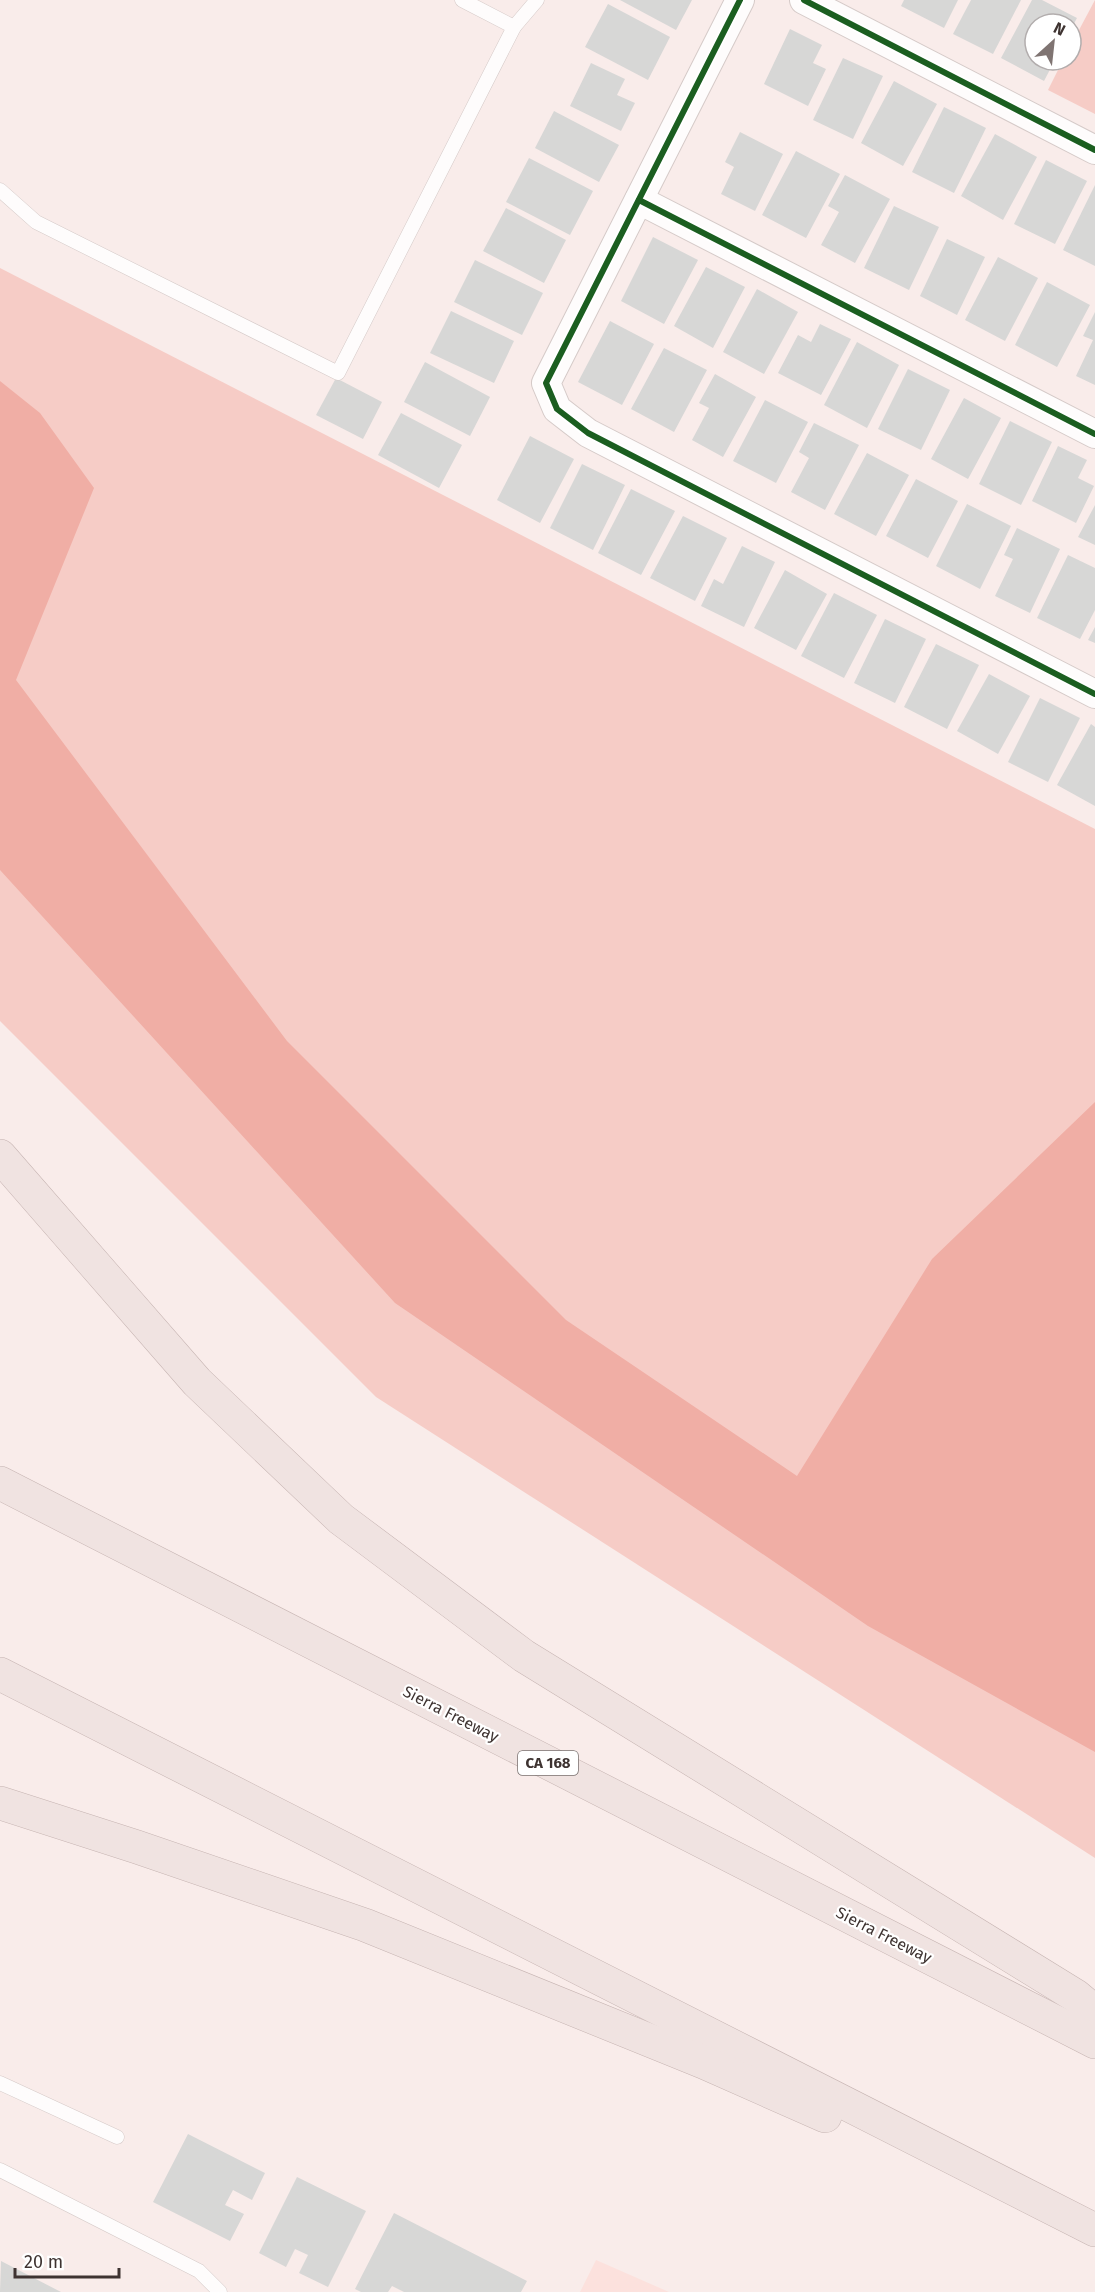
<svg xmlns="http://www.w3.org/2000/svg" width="1095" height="2292" font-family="'Fira Sans',sans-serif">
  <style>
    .built { fill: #fce1dd }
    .green { fill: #f6ccc6 }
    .water { fill: #f0aea5 }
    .building { fill: #d7d7d6 }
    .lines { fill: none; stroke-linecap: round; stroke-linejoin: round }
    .lane-casing { stroke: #d5cac8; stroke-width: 15 }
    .street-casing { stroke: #d5cac8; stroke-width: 30 }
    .highway-casing { stroke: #c6b4b2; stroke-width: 34 }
    .lane { stroke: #fefcfc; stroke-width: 14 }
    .street { stroke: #fefcfc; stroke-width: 28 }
    .highway { stroke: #f0e3e1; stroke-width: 33 }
    .cycleway-casing { stroke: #fff; stroke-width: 10 }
    .cycleway { stroke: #1b5e20; stroke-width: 6 }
    .labels { text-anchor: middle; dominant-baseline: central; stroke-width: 4.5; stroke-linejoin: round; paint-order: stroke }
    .shield { fill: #fff; stroke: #78706f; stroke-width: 1.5 }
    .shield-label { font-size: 15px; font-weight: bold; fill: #3e3331 }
    .street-label { font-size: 16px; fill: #3e3331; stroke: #fff }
  </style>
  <rect width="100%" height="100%" fill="#f9ecea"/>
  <path class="built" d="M 596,2260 L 669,2292 L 580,2292 Z"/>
  <g class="green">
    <path d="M 1095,0 L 1095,114 L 1048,90 L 1063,60 L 1071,60 L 1071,45 Z"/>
    <path d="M 0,268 L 1095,829 L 1095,1858 L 376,1397 L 0,1021 Z"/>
  </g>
  <path class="water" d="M 0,381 L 40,413 L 94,488 L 16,680 L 287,1041 L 566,1320 L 797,1476 L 932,1259 L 1095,1102 L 1095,1752 L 868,1626 L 395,1303 L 0,870 Z"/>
  <g class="building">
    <path d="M 620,0 L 692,0 L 676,30 Z"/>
    <path d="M 904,0 L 958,0 L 944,28 L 901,6 Z"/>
    <path d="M 971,0 L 1021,0 L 993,54 L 953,34 Z"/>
    <path d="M 1032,0 L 1042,0 L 1077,18 L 1071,29 L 1071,24 L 1035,24 L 1035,60 L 1055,60 L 1044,81 L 1001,58 Z"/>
    <path d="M 608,4 L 670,37 L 648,80 L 585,47 Z"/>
    <path d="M 790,29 L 822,45 L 813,63 L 826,69 L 808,106 L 764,84 Z"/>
    <path d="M 843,58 L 883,76 L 853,139 L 813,120 Z"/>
    <path d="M 591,63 L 625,79 L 617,95 L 635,103 L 621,131 L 570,106 Z"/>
    <path d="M 894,81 L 937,104 L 903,166 L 861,143 Z"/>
    <path d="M 944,107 L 986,128 L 954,193 L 912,172 Z"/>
    <path d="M 554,111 L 619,145 L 599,182 L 535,148 Z"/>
    <path d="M 740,132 L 783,154 L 755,211 L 721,194 L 734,167 L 725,162 Z"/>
    <path d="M 995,134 L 1037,157 L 1003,220 L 961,196 Z"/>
    <path d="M 796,151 L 840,174 L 806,238 L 762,215 Z"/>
    <path d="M 529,158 L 593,191 L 570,235 L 506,202 Z"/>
    <path d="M 1046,160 L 1087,181 L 1055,244 L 1014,224 Z"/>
    <path d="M 845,175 L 890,199 L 855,263 L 821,245 L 839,212 L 828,206 Z"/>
    <path d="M 1095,185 L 1095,266 L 1063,250 Z"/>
    <path d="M 894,206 L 939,227 L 909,290 L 864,268 Z"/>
    <path d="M 506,208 L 566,240 L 544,283 L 483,251 Z"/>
    <path d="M 653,237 L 698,260 L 664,324 L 621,301 Z"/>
    <path d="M 947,239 L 985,257 L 957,315 L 920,296 Z"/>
    <path d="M 998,257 L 1038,278 L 1005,341 L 965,320 Z"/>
    <path d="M 475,260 L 543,293 L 522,335 L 454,302 Z"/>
    <path d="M 706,267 L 745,287 L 713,348 L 674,326 Z"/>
    <path d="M 1047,282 L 1090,305 L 1057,367 L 1015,345 Z"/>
    <path d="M 757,289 L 798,312 L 764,374 L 723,352 Z"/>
    <path d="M 451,311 L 514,341 L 494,383 L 430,353 Z"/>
    <path d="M 1095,312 L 1095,385 L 1076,376 L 1093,340 L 1083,336 Z"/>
    <path d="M 610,321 L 654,344 L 622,405 L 578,382 Z"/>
    <path d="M 820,324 L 851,339 L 821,395 L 778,373 L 798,335 L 811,342 Z"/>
    <path d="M 857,342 L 899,365 L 867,428 L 824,405 Z"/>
    <path d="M 664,348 L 707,370 L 674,432 L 631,409 Z"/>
    <path d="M 425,362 L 490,397 L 470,436 L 404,402 Z"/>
    <path d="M 908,369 L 950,390 L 921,450 L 878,429 Z"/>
    <path d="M 715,374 L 756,397 L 723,457 L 692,440 L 709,408 L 699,403 Z"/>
    <path d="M 336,378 L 382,402 L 363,439 L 316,415 Z"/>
    <path d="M 964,398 L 1001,418 L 968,479 L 931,459 Z"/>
    <path d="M 765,400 L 808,422 L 776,483 L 733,461 Z"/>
    <path d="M 401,413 L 462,445 L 439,488 L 378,455 Z"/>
    <path d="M 1010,421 L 1052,442 L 1021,505 L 979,484 Z"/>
    <path d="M 814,423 L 859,445 L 825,510 L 791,492 L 809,458 L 799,452 Z"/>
    <path d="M 530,436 L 574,459 L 540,523 L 497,500 Z"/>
    <path d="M 1058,446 L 1087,460 L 1078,478 L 1094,486 L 1076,523 L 1032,501 Z"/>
    <path d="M 867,453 L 909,475 L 876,536 L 834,514 Z"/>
    <path d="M 582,464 L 625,485 L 593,550 L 550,528 Z"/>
    <path d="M 916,479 L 958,501 L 928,558 L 886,536 Z"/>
    <path d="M 631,489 L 675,511 L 641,575 L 598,553 Z"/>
    <path d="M 967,504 L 1011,526 L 980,589 L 936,566 Z"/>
    <path d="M 1095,505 L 1095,545 L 1078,537 Z"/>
    <path d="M 683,516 L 727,538 L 695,601 L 650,578 Z"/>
    <path d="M 1017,528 L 1060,549 L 1030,613 L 995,596 L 1013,559 L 1004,555 Z"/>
    <path d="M 742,546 L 775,562 L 744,627 L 701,606 L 714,579 L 723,584 Z"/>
    <path d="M 1068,555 L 1095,568 L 1095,610 L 1080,639 L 1037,618 Z"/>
    <path d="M 785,570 L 827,594 L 796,650 L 754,628 Z"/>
    <path d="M 834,593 L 877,615 L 844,678 L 801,656 Z"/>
    <path d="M 885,619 L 926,639 L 895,703 L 854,683 Z"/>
    <path d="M 1095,627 L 1095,643 L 1088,640 Z"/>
    <path d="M 936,644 L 979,665 L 947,729 L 904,707 Z"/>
    <path d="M 989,674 L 1030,696 L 998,754 L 957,731 Z"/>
    <path d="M 1040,698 L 1080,718 L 1048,782 L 1008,762 Z"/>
    <path d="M 1091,724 L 1095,727 L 1095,806 L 1057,785 Z"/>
    <path d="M 188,2134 L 265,2173 L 252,2200 L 233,2190 L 225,2205 L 244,2214 L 230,2241 L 153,2202 Z"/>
    <path d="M 297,2177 L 366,2211 L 328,2287 L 299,2273 L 308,2255 L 295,2249 L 286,2267 L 259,2253 Z"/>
    <path d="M 394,2213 L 527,2281 L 521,2292 L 404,2292 L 392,2286 L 388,2292 L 361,2292 L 355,2289 Z"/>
    <path d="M 1,2261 L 61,2292 L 0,2292 Z"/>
  </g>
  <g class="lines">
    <defs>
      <g id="lane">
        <path d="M 514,27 L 537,0"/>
        <path d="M 0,190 L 36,222 L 338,373 L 514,27 L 462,0"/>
        <path d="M 0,2083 L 117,2137"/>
        <path d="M 0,2170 L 199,2271 L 220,2292"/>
      </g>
      <g id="street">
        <path d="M 740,0 L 546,383 L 557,409 L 588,433 L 1095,694"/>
        <path d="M 804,0 L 1095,150"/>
        <path d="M 639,200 L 1095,434"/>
      </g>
      <g id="highway">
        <path d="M 0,1156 L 197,1382 L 341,1519 L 524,1656 L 1076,1996 L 1095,2012"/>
        <path d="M 0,1483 L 1095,2042"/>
        <path d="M 0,1674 L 1095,2230"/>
        <path d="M 0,1803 L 137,1847 L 365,1925 L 703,2062 L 825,2116"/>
      </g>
    </defs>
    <use href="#lane" class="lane-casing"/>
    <use href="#street" class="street-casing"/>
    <use href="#highway" class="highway-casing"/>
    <use href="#lane" class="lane"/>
    <use href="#street" class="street"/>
    <use href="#highway" class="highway"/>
    <defs>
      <g id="cycleway">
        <path d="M 740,0 L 546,383 L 557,409 L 588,433 L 1095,694"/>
        <path d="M 804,0 L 1095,150"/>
        <path d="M 639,200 L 1095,434"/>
      </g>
    </defs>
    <use href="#cycleway" class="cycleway-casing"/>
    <use href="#cycleway" class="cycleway"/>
  </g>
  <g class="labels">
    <rect class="shield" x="518" y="1751" width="60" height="24" rx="4.5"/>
    <g class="shield-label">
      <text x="548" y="1763">CA 168</text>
    </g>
    <g class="street-label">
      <text transform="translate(451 1714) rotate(27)">Sierra Freeway</text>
      <text transform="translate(884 1935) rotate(27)">Sierra Freeway</text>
    </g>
  </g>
  <g transform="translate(1053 42) rotate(27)"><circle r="28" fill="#ffffff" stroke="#b2adad" stroke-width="1.5"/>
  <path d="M0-4.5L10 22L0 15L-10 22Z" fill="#7f7472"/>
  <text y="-9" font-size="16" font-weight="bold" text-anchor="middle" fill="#3e3331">N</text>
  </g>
  <path d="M15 2268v9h104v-9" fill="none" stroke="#3e3331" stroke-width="3"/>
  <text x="24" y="2268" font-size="18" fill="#3e3331" stroke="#ffffff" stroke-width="4.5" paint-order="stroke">20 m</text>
</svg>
